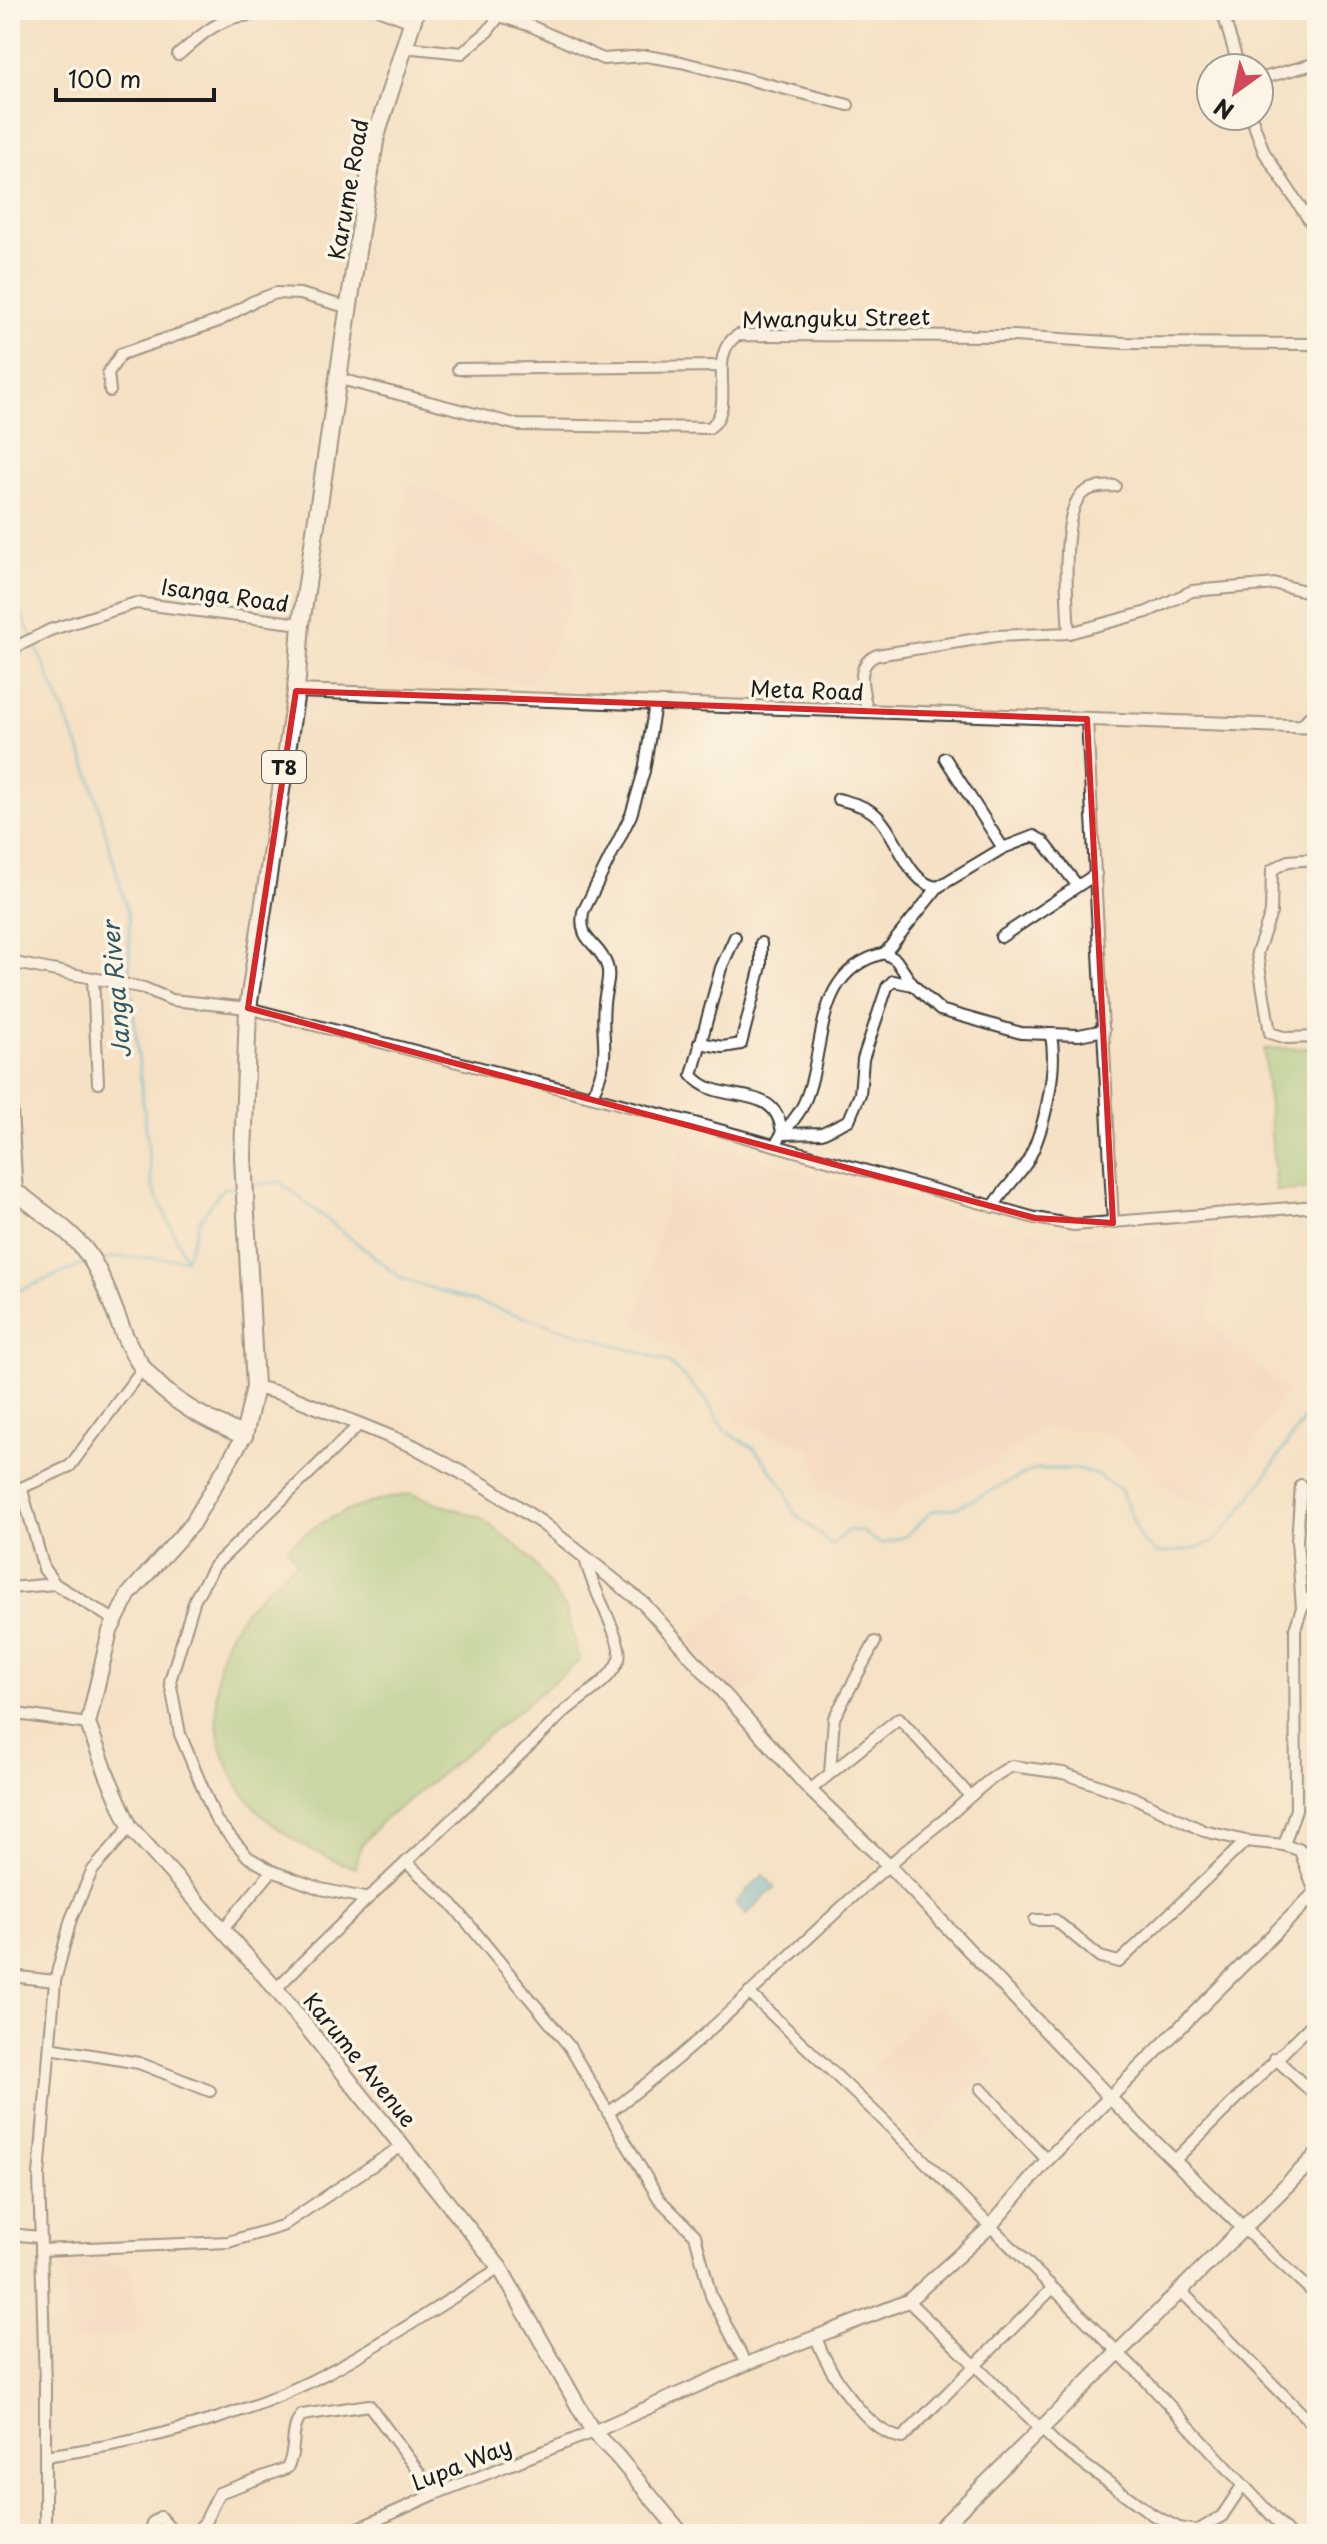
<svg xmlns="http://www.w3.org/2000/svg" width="1327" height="2544" font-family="'Playpen Sans',sans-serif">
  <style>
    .built { fill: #f5d2c2 }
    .green { fill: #94ca7c; stroke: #58734c; stroke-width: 2 }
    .water { fill: #4db0cc; stroke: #346674; stroke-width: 2 }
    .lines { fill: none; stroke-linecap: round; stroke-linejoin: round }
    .stream { stroke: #4db0cc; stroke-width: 3 }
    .minor-casing { stroke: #3d3a35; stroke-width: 14 }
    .tertiary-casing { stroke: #3d3a35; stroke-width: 16 }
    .secondary-casing { stroke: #3d3a35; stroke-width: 18 }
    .trunk-casing { stroke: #3d3a35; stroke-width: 20 }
    .minor { stroke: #fff; stroke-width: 10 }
    .tertiary { stroke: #fff; stroke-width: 12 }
    .secondary { stroke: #fff; stroke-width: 14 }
    .trunk { stroke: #fff; stroke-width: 16 }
    .marked { fill: none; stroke: #d62828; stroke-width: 6; stroke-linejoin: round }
    .labels { text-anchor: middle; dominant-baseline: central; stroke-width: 7; stroke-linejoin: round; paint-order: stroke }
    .shield { fill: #fcf5e5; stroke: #5f5d58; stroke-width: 2 }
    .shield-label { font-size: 20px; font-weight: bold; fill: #1c1c1c }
    .street-label { font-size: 22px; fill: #1c1c1c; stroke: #fcf5e5 }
    .water-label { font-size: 24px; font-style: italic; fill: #305762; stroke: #fcf5e5 }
  </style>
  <rect width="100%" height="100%" fill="#fcf5e5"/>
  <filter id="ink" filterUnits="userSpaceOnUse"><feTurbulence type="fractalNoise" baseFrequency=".0125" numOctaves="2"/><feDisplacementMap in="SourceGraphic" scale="16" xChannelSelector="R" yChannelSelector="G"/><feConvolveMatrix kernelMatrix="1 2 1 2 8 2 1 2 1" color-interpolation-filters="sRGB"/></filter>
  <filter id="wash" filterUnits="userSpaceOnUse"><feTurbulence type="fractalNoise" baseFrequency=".006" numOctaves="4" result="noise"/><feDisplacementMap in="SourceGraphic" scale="32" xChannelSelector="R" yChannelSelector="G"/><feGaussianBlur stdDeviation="1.8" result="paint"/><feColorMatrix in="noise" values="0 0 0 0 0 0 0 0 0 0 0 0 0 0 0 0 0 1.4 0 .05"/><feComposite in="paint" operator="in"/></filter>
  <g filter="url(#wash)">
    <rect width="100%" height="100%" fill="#f5e1c5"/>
    <g class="built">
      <path d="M 408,482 L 427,488 L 573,567 L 568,613 L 533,684 L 382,661 Z"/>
      <path d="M 684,1137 L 959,1215 L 1041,1232 L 1076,1237 L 1218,1229 L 1208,1323 L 1286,1391 L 1256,1438 L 1220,1509 L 1178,1497 L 1113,1434 L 1042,1427 L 994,1465 L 920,1495 L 887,1518 L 821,1491 L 812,1448 L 738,1422 L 715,1378 L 687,1354 L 635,1326 Z"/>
      <path d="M 749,1589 L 798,1647 L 738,1698 L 689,1640 Z"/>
      <path d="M 937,2002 L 996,2064 L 923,2139 L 862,2078 Z"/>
      <path d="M 63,2254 L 131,2267 L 138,2334 L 67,2340 Z"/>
    </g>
    <g class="green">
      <path d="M 1317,1048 L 1317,1189 L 1276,1191 L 1264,1049 Z"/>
      <path d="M 411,1494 L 481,1518 L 528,1555 L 567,1611 L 579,1661 L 379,1824 L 360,1847 L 356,1868 C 279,1843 216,1792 216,1705 C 216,1682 217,1661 227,1639 C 242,1607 271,1585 297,1562 L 287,1547 C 324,1516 364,1501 411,1494 Z"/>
    </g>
    <path class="water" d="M 763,1875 L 775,1887 L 746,1915 L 735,1903 Z"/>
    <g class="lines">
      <g class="stream">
        <path d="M 10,587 L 31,635"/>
        <path d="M 34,642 L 89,772 L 129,918 L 130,982"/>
        <path d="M 131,989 L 152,1186 L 185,1257"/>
        <path d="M 250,1185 L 280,1182 L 402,1279 L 667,1361 L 705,1398 L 725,1431 L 755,1449 L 786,1490 L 793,1512 L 832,1545 L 848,1530 L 861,1531 L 881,1544 L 906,1536 L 932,1511 L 956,1508 L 1035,1469 L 1079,1469 L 1097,1475 L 1121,1490 L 1140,1538 L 1156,1553 C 1175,1552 1194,1551 1211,1542 C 1233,1530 1288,1441 1306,1416 L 1317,1409"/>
        <path d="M 186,1259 L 199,1221 L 223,1188 L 238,1187"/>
        <path d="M 98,1261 L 114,1257 L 186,1259"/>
        <path d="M 10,1294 L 87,1263"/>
      </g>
    </g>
  </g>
  <g filter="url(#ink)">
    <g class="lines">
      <defs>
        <g id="minor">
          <path d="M 380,10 L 412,22"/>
          <path d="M 1222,10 L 1239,68"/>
          <path d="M 500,16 L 531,26 L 603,59 L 647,56 L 681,62 L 848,105"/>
          <path d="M 403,47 L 462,53 L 487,32 L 504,10"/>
          <path d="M 178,55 C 194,42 209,26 230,19 C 243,14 251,18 266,10"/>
          <path d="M 1259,79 L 1317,63"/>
          <path d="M 1251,116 L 1264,152 L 1317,232"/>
          <path d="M 458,369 L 722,366"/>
          <path d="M 340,379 L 518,425 L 709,428 C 739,408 704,355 738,335 L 1014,336 L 1124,343 L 1317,344"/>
          <path d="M 110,391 L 108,373 L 121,354 L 219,321 L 252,302 L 276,293 L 300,294 L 350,308"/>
          <path d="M 1069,633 C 1067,604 1061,519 1080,496 C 1089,486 1103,487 1115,486"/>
          <path d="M 10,650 L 50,630 L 136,603 L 301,624"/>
          <path d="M 867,711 C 864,690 853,665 877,655 L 996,636 L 1069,633 L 1147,612 L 1192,591 L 1277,584 L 1317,594"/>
          <path d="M 1087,719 L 1113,1223"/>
          <path d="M 1301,726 L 1317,708"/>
          <path d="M 945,758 L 1003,848"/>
          <path d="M 838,799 C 852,803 867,806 878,817 C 898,836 908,885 938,887 L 1003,848 L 1034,836 L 1043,841 L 1077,885"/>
          <path d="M 1317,859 L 1288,861 L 1272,870 L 1271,913 L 1257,953 L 1270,1033 L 1287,1038 L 1317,1037"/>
          <path d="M 735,937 L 721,968 L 692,1075 C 718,1108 778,1079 782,1134"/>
          <path d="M 1001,937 L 1096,874"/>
          <path d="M 885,953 L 938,887"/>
          <path d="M 10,962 L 144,988 L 172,1000 L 248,1008 L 691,1122 L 1035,1218 L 1074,1225 L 1317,1206"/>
          <path d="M 93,978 L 98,1083"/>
          <path d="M 699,1043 L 723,1047 L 741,1044 L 761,966 L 761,943"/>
          <path d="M 10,1078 L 17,1193"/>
          <path d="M 592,1095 C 613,1052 600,1045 604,1003 C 605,991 611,977 607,966 C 599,941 578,944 583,912 L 631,815 L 644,771 L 655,704"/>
          <path d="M 782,1134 C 790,1124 799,1115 804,1103 C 828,1049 810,971 885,953 L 896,960 L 913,985"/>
          <path d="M 775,1145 L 782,1134 L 822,1133 L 849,1120 L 860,1094 L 863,1059 L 887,987 L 893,981 L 913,985 L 940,1010 L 1021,1033 L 1079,1035 L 1104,1030"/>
          <path d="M 993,1207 C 1003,1190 1017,1178 1027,1162 C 1044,1132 1058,1069 1051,1036"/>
          <path d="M 1301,1485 L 1297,1541 L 1302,1608"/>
          <path d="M 22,1490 L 44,1569 L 55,1584 L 116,1621"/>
          <path d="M 10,1493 L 70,1466 L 143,1368"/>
          <path d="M 10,1588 L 55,1584"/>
          <path d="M 10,1713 L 88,1724"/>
          <path d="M 830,1773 L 834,1718 L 875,1642"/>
          <path d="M 810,1790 L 899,1718 L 970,1796"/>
          <path d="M 1284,1845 L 1296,1809 L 1295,1629 L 1302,1608 L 1317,1589"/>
          <path d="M 1299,1848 L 1315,1893"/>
          <path d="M 406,1862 L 452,1904 L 569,2046 L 659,2199 L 695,2235 L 711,2296 L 746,2364"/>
          <path d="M 272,1871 L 248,1857 L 216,1820 L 180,1734 L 170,1681 L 195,1599 L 214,1566 L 359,1425"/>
          <path d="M 1035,1920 L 1055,1920 L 1100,1957 L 1119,1962 L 1246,1841"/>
          <path d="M 224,1928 L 272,1871 L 321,1889 L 364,1898"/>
          <path d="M 10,1976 L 55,1981"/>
          <path d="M 276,1989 C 368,1894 468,1807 562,1714 C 580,1697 610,1683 619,1659 C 625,1642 589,1585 585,1557"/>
          <path d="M 749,1993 L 879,2116 L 1140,2374 L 1289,2534"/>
          <path d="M 50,2048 L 139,2063 L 210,2091"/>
          <path d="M 1275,2058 L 1317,2097"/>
          <path d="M 981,2089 L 1047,2160"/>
          <path d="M 608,2113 C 727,2027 824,1913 940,1823 C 964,1804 984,1780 1012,1766 L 1063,1773 L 1135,1798 L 1204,1831 L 1246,1841 L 1284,1845 L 1317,1856"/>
          <path d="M 1176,2159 L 1317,2019"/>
          <path d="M 1244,2229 L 1317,2296"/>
          <path d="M 10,2234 L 39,2237"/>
          <path d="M 41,2250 L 228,2242 L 282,2226 L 403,2145"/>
          <path d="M 1182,2292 L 1317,2429"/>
          <path d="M 908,2301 L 1060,2447 L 1153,2515 L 1179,2528 L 1197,2531 L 1222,2516 L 1242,2486"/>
          <path d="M 816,2338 C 828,2370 866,2432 902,2438 L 1052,2289"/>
          <path d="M 45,2456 C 139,2443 242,2418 327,2373 C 386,2342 443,2303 500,2268"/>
          <path d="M 45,2534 L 45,2385 L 39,2176 L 55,1981 L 71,1919 L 92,1871 L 130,1827"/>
          <path d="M 149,2534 L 152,2523 L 160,2517 L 175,2534"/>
          <path d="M 194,2534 L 205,2522 L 219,2493 L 287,2468 C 297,2452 289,2429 302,2415 L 369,2405 L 435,2494"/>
          <path d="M 346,2534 L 435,2494 L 593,2432"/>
        </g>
        <g id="tertiary">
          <path d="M 296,691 L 1317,727"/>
          <path d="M 255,1387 L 287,1395 L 413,1446 L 486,1486 L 542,1523 L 644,1604 L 810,1790 L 887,1864 L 1110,2098 L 1244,2229"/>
          <path d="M 593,2432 L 746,2364 L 908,2301 L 989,2228 L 1047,2160 L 1317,1891"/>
        </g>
        <g id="secondary">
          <path d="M 244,1436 L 192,1524 L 129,1594 L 110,1631 L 88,1724 L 108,1777 L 130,1827 L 276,1989 L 500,2268 L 593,2432 L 616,2455 L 682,2534"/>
          <path d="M 935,2534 L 1317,2155"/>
        </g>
        <path id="trunk" d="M 10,1191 C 22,1194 31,1204 41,1211 C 60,1225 81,1241 93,1262 C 113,1296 119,1336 143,1368 C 169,1402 206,1419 244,1436 L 255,1387 L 243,1157 L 248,1008 L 296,691 L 301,624 L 361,225 L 376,136 L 416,10"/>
      </defs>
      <use href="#minor" class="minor-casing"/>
      <use href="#tertiary" class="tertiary-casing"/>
      <use href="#secondary" class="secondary-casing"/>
      <use href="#trunk" class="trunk-casing"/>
      <use href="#minor" class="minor"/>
      <use href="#tertiary" class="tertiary"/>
      <use href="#secondary" class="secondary"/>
      <use href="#trunk" class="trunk"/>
    </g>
  </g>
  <path d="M0 0H1327V2544H0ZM 296,691 L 1087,719 L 1113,1223 L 1035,1218 L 248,1008 Z" fill="#f5e1c5" fill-opacity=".55" fill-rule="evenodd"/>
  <path class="marked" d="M 296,691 L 1087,719 L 1113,1223 L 1035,1218 L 248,1008 Z"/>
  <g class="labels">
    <rect class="shield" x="262" y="751" width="44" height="32" rx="6"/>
    <g class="shield-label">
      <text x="284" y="767">T8</text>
    </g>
    <g class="street-label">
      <text transform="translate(347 189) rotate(-80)">Karume Road</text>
      <text transform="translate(836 317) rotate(-1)">Mwanguku Street</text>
      <text transform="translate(225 594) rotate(8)">Isanga Road</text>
      <text transform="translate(807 689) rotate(2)">Meta Road</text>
      <text transform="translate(361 2059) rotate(51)">Karume Avenue</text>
      <text transform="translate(461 2463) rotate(-22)">Lupa Way</text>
    </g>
    <g class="water-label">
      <text transform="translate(115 990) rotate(-95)">Janga River</text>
    </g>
  </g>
  <rect width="1327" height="2544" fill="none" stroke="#fcf5e5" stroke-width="40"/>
  <g transform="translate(1235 92) rotate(213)"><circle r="38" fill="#fcf5e5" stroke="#a29e95" stroke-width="2"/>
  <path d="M0-6L14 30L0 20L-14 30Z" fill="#d1495b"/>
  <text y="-12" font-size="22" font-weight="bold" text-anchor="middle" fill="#1c1c1c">N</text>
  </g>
  <path d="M56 88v12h158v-12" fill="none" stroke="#1c1c1c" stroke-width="4"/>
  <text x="68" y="88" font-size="24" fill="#1c1c1c" stroke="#fcf5e5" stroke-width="6" paint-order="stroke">100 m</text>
</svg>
